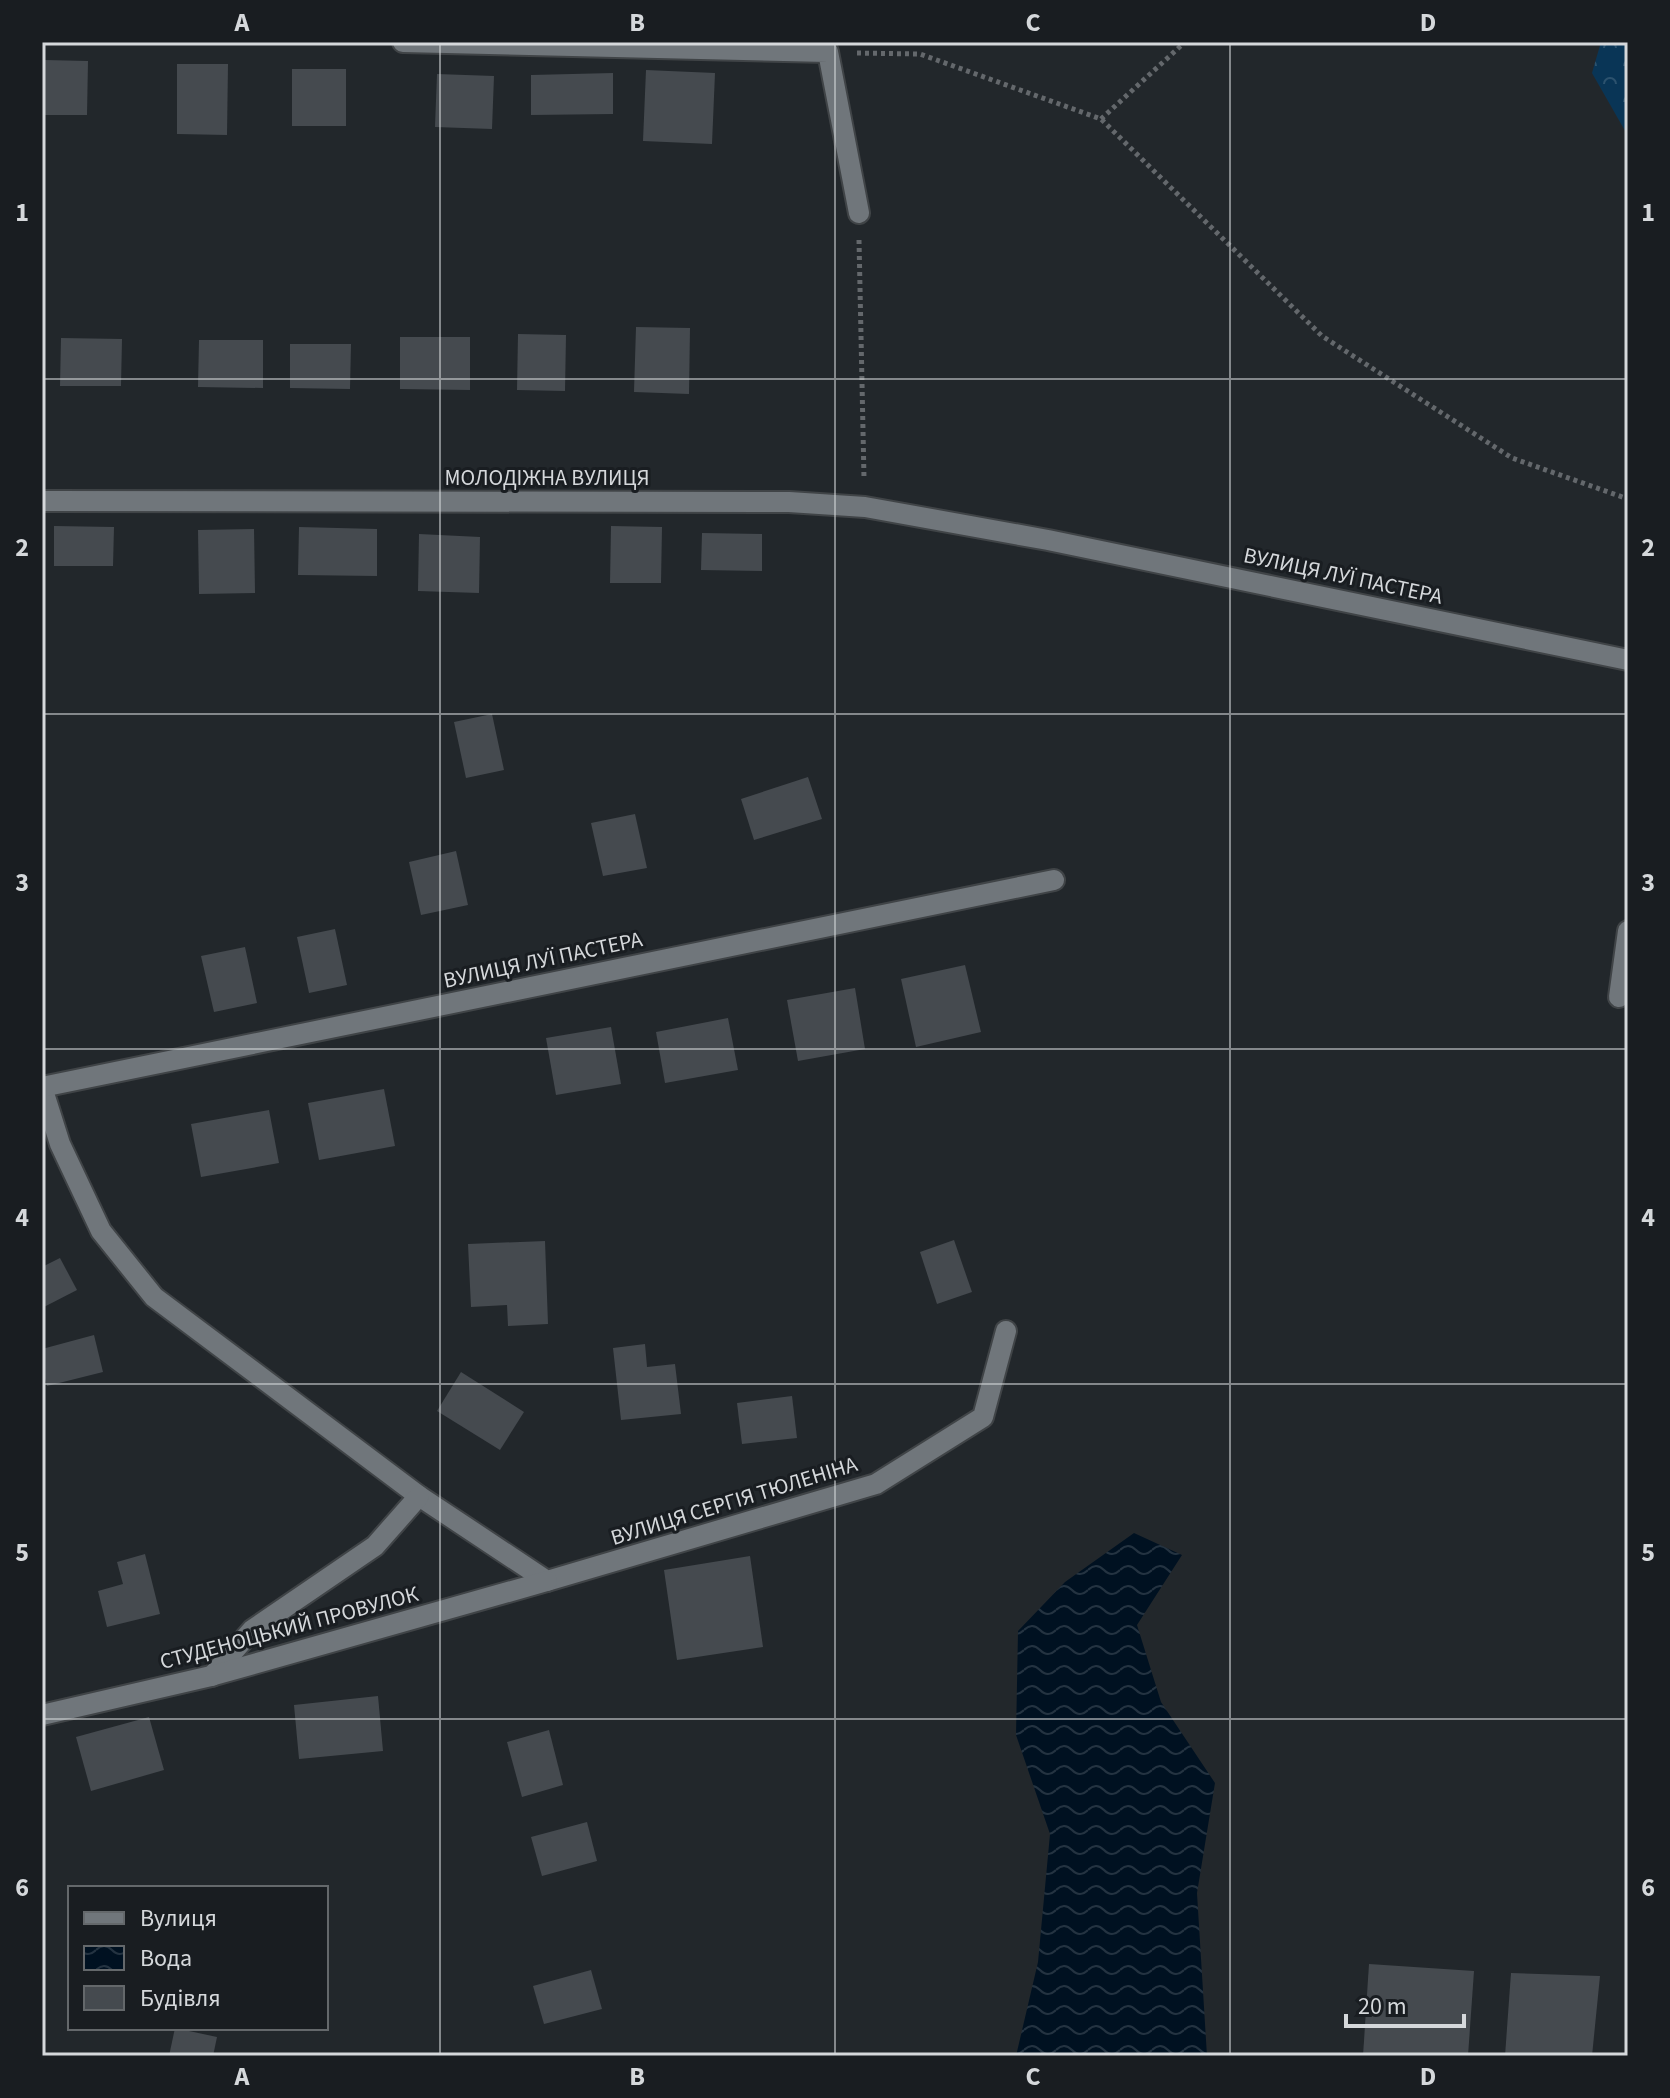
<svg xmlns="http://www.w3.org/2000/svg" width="1670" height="2098" font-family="'Source Sans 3',sans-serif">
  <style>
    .park { fill: url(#park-crowns) }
    .water { fill: url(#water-waves) }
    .building { fill: #454a4f }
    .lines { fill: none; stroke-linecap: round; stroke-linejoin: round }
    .service-casing { stroke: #404447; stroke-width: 24 }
    .minor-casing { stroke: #404447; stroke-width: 24 }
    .tertiary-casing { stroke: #404447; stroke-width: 24 }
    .path { stroke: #64686c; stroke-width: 5; stroke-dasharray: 4 4; stroke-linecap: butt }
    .service { stroke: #70767b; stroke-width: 20 }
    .minor { stroke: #70767b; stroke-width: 20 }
    .tertiary { stroke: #70767b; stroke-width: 20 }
    .grid { fill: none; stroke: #d5d8db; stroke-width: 2; stroke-opacity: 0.55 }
    .labels { text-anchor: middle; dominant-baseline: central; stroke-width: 6; stroke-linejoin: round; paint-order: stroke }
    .street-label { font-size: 22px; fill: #d5d8db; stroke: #191d21 }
    .neatline { fill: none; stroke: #d5d8db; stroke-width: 3 }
    .grid-label { font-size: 26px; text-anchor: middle; font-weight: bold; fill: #d5d8db }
  </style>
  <defs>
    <pattern id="park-crowns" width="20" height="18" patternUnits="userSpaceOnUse" patternTransform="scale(2)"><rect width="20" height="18" fill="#093556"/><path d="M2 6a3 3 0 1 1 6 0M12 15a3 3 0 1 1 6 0" fill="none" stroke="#2c526e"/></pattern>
    <pattern id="water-waves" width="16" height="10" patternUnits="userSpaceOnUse" patternTransform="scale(2)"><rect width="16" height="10" fill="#001121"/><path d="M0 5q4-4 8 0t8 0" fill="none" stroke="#243341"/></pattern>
  </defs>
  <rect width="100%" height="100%" fill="#22272b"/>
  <path class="park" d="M 1601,42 L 1628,42 L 1628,136 L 1592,73 Z"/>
  <path class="water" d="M 1134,1533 L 1182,1555 L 1137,1625 L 1161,1702 L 1215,1783 L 1197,1893 L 1207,2056 L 1016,2056 L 1038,1962 L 1050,1834 L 1016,1735 L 1018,1631 L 1065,1582 Z"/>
  <g class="building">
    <path d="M 45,60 L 88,61 L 87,115 L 44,115 Z"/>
    <path d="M 177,64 L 228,64 L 227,135 L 177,134 Z"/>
    <rect x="292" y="69" width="54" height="57"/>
    <path d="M 646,70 L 715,73 L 712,144 L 643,141 Z"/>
    <path d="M 613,73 L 613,114 L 531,115 L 531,75 Z"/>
    <path d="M 437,74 L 494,76 L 492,129 L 435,127 Z"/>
    <path d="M 636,327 L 690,328 L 689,394 L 634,392 Z"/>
    <path d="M 518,334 L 566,335 L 565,391 L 517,390 Z"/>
    <path d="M 400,337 L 470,337 L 470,390 L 400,389 Z"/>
    <path d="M 61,338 L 122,339 L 121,386 L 60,386 Z"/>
    <path d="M 199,340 L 263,340 L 263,388 L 198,387 Z"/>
    <path d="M 290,344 L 351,344 L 350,389 L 290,388 Z"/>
    <path d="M 54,526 L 114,527 L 113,566 L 54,566 Z"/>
    <path d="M 611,526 L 662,527 L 661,583 L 610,583 Z"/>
    <path d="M 299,527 L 377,529 L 377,576 L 298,575 Z"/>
    <path d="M 254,529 L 255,593 L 199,594 L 198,530 Z"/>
    <path d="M 702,533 L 762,534 L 762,571 L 701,570 Z"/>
    <path d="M 419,534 L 480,537 L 479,593 L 418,591 Z"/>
    <path d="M 492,714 L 504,770 L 466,778 L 454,722 Z"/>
    <path d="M 808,777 L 822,819 L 754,840 L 741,799 Z"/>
    <path d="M 635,814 L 647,868 L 603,876 L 591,823 Z"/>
    <path d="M 456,851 L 468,905 L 421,915 L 409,862 Z"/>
    <path d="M 335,929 L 347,985 L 309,993 L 297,937 Z"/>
    <path d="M 245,947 L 257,1003 L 214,1012 L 201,956 Z"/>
    <path d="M 965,965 L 981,1032 L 916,1047 L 901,979 Z"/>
    <path d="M 855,988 L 865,1049 L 798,1061 L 787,1000 Z"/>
    <path d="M 728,1018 L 738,1070 L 665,1083 L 656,1032 Z"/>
    <path d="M 611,1027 L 621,1084 L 556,1095 L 546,1038 Z"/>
    <path d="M 384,1089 L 395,1146 L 319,1160 L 308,1103 Z"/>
    <path d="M 269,1110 L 279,1163 L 201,1177 L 191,1124 Z"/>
    <path d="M 954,1240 L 972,1292 L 937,1304 L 920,1252 Z"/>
    <path d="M 545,1241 L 548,1324 L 508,1326 L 507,1305 L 471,1307 L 468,1244 Z"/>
    <path d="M 60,1258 L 77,1290 L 42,1308 L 42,1267 Z"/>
    <path d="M 94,1335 L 103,1372 L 47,1386 L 42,1368 L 42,1349 Z"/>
    <path d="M 645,1344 L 647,1367 L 675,1364 L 681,1414 L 621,1420 L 613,1348 Z"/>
    <path d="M 461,1372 L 524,1412 L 500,1450 L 437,1411 Z"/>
    <path d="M 792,1396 L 797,1438 L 742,1444 L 737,1403 Z"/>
    <path d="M 145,1554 L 160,1614 L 107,1627 L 98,1591 L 123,1584 L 117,1562 Z"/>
    <path d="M 750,1556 L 763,1647 L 677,1660 L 664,1570 Z"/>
    <path d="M 378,1696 L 383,1751 L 299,1759 L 294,1705 Z"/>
    <path d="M 149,1717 L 164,1770 L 91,1791 L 76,1737 Z"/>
    <path d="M 549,1730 L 563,1785 L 522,1797 L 507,1742 Z"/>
    <path d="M 587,1822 L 597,1861 L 542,1876 L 531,1837 Z"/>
    <path d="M 1369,1964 L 1474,1971 L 1468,2056 L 1363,2056 Z"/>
    <path d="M 591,1970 L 602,2009 L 544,2024 L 533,1986 Z"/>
    <path d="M 1511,1973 L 1600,1976 L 1592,2056 L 1505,2056 Z"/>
    <path d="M 175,2028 L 217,2037 L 213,2056 L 169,2056 Z"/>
  </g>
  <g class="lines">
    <defs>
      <path id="service" d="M 1619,997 L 1628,931"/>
      <g id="minor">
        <path d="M 403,42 L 828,52 L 859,213"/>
        <path d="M 42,1087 L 60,1144 L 101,1231 L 154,1297 L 419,1496 L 547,1581 L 876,1484 L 983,1417 L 1006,1331"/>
        <path d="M 42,1087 L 1054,880"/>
        <path d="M 212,1676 L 252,1630 L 375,1546 L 419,1496"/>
        <path d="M 42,1715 L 211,1676 L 547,1581"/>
      </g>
      <path id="tertiary" d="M 42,501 L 789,502 L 865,507 L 1048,540 L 1628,660"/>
    </defs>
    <use href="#service" class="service-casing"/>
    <use href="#minor" class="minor-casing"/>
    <use href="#tertiary" class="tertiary-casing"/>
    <g class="path">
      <path d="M 857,53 L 920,54 L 1101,119 L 1322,336 L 1512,458 L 1628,499"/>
      <path d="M 1101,119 L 1185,42"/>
      <path d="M 859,240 L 864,478"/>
    </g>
    <use href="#service" class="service"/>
    <use href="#minor" class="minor"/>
    <use href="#tertiary" class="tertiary"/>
  </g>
  <path class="grid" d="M 440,42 L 440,2056M 835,42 L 835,2056M 1230,42 L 1230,2056M 42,379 L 1628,379M 42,714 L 1628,714M 42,1049 L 1628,1049M 42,1384 L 1628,1384M 42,1719 L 1628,1719"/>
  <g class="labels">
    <g class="street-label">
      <text x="547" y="478">МОЛОДІЖНА ВУЛИЦЯ</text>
      <text transform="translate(1343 576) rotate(12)">ВУЛИЦЯ ЛУЇ ПАСТЕРА</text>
      <text transform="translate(543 960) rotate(-12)">ВУЛИЦЯ ЛУЇ ПАСТЕРА</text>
      <text transform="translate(734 1501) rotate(-17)">ВУЛИЦЯ СЕРГІЯ ТЮЛЕНІНА</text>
      <text transform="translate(289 1628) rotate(-15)">СТУДЕНОЦЬКИЙ ПРОВУЛОК</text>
    </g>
  </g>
  <rect width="1670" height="2098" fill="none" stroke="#191d21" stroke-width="88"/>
  <rect x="68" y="1886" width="260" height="144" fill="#191d21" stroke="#64686b" stroke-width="2"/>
  <rect x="84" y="1912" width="40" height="12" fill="#70767b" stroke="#64686b" stroke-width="2"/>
  <text x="140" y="1926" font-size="24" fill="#d5d8db">Вулиця</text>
  <rect x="84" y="1946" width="40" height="24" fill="url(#water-waves)" stroke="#64686b" stroke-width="2"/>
  <text x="140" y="1966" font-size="24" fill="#d5d8db">Вода</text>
  <rect x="84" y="1986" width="40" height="24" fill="#454a4f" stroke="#64686b" stroke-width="2"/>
  <text x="140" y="2006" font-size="24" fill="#d5d8db">Будівля</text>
  <path d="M1346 2014v12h118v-12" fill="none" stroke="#d5d8db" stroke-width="4"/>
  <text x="1358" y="2014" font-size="24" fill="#d5d8db" stroke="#191d21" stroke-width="6" paint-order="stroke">20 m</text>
  <rect x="44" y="44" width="1582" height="2010" class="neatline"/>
  <g class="grid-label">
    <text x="242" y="31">A</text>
    <text x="637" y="31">B</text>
    <text x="1033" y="31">C</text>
    <text x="1428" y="31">D</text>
    <text x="22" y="221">1</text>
    <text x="1648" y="221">1</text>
    <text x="22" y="556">2</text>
    <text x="1648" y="556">2</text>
    <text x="22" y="891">3</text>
    <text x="1648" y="891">3</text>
    <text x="22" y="1226">4</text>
    <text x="1648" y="1226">4</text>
    <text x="22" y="1561">5</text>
    <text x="1648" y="1561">5</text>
    <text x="22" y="1896">6</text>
    <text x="1648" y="1896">6</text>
    <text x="242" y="2085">A</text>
    <text x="637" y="2085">B</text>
    <text x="1033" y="2085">C</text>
    <text x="1428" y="2085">D</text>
  </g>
</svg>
